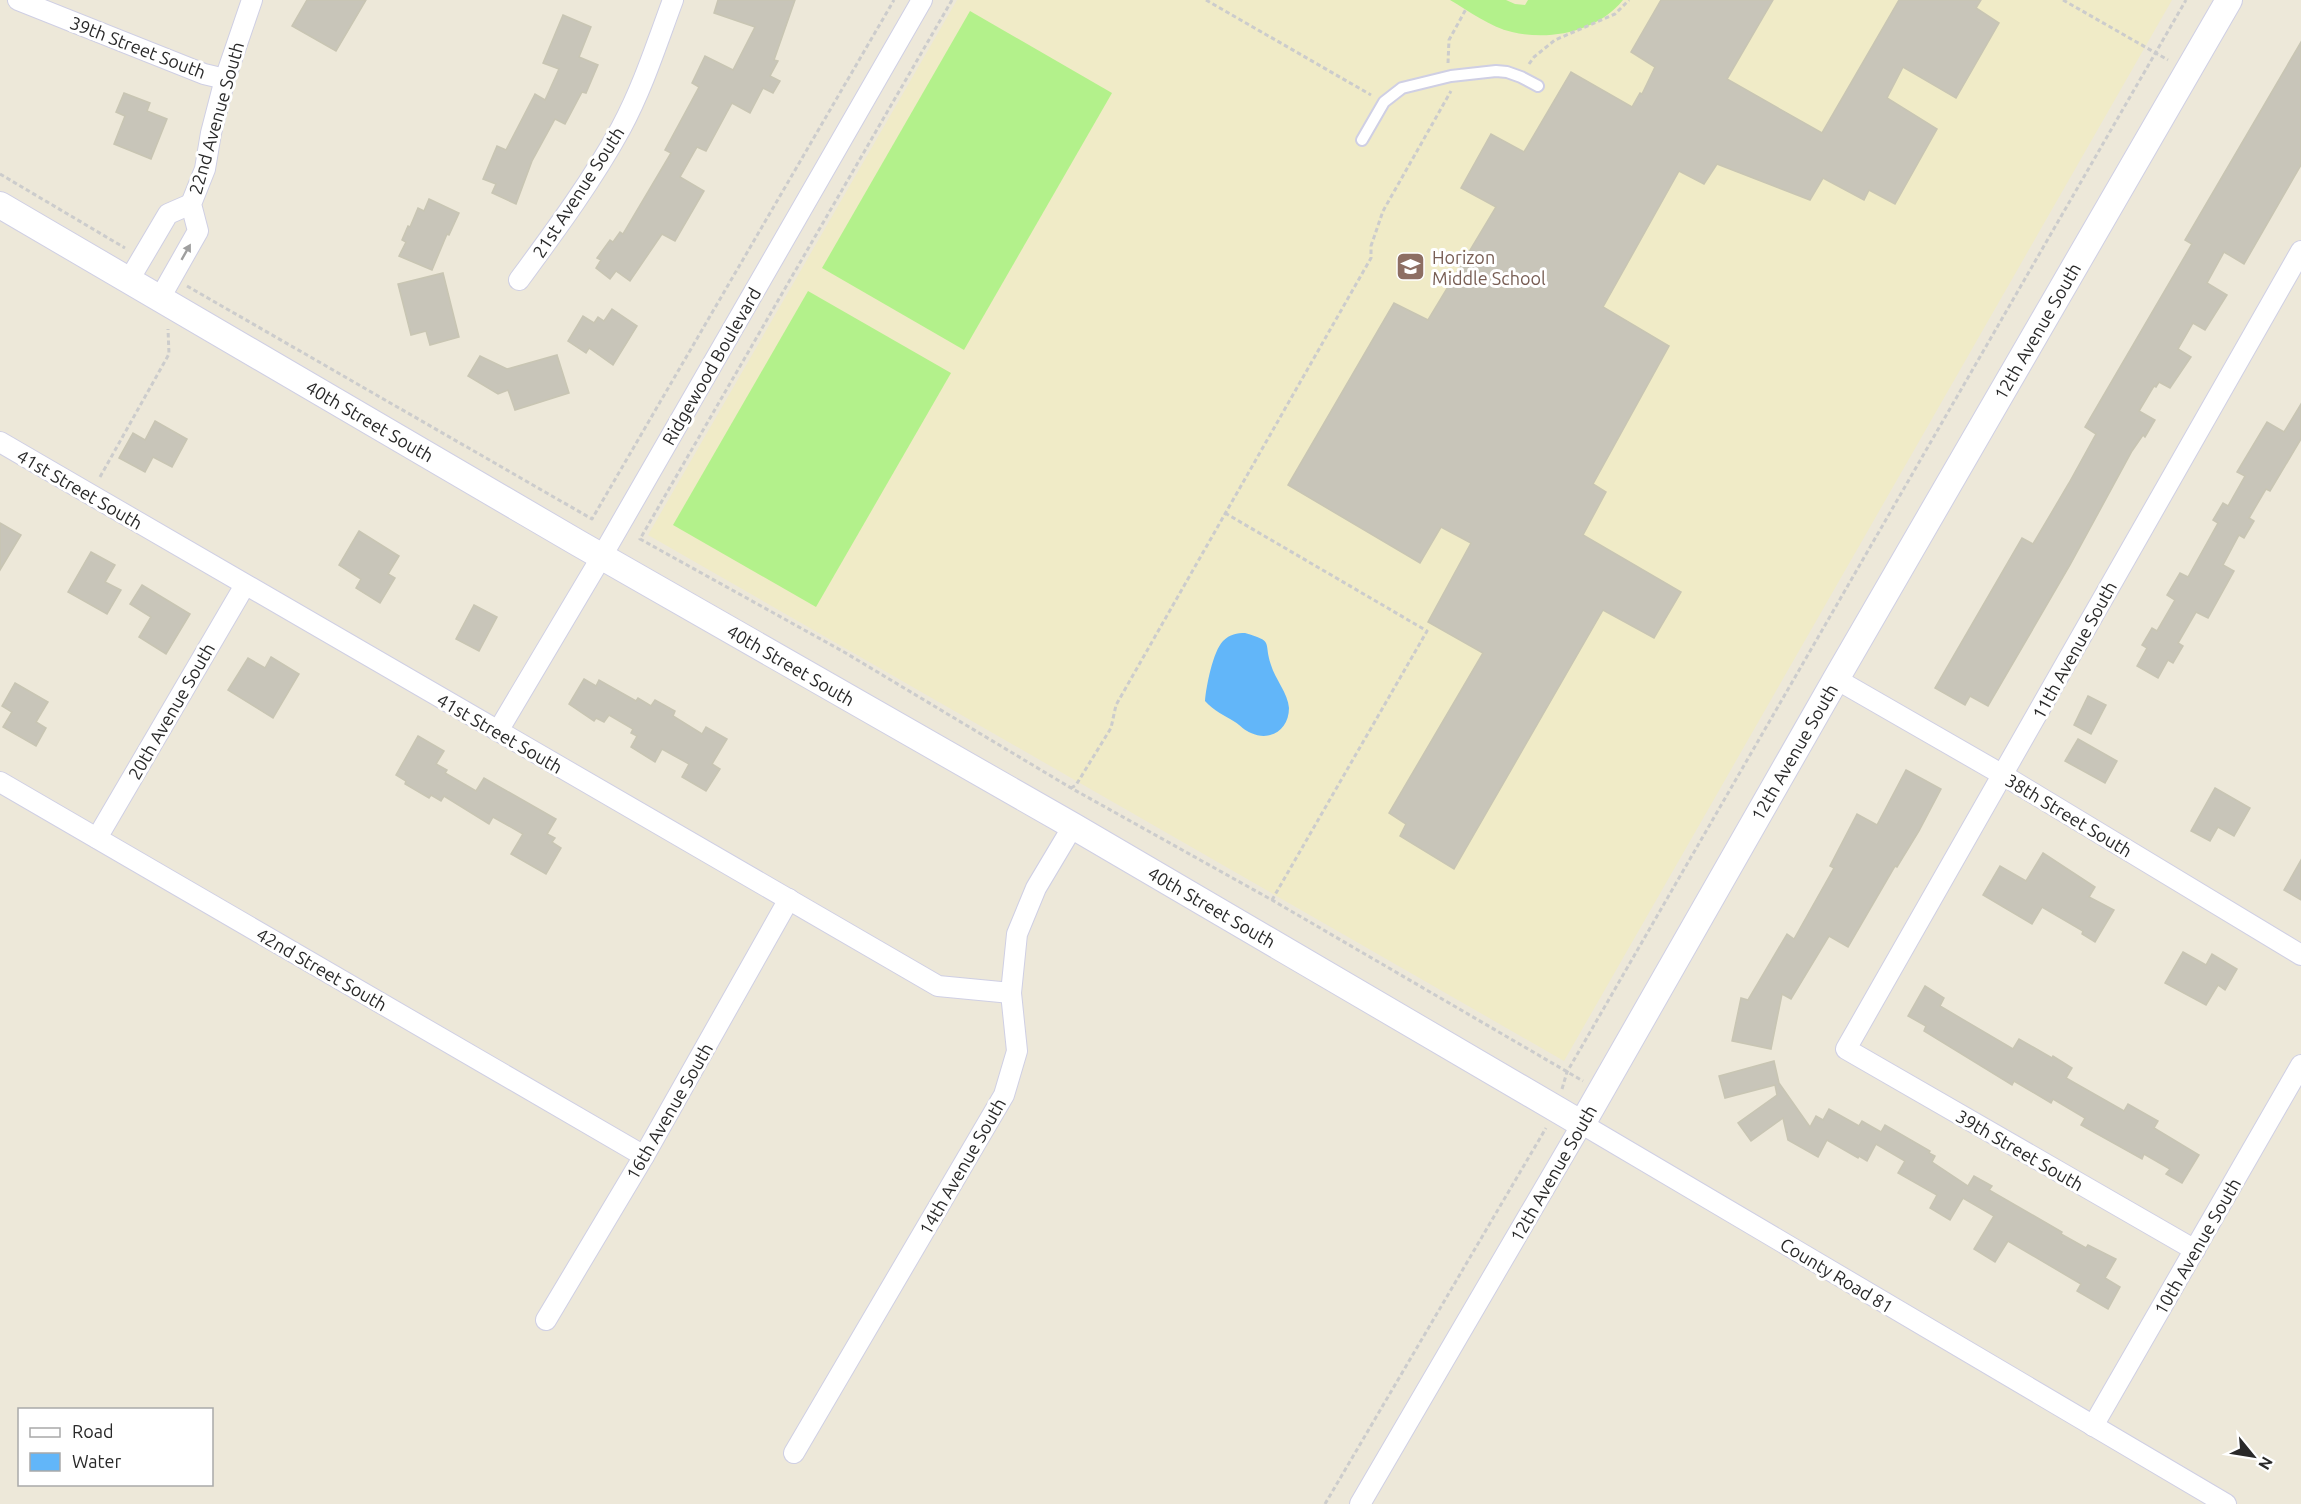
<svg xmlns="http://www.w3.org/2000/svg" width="2301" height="1504" font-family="Ubuntu,sans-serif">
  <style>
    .education { fill: #f0ebc7 }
    .pitch { fill: #b3f18b }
    .water { fill: #62b6f9 }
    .building { fill: #c8c5b9; stroke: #c8c5b3; stroke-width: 1.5 }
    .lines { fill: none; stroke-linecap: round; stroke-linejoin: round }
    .service-casing { stroke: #cfcfe4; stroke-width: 14 }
    .minor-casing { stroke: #cfcfe4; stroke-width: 22 }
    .tertiary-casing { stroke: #cfcfe4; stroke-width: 28 }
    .path { stroke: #ccc; stroke-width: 3; stroke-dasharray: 4.5 3; stroke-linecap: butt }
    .service { stroke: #fff; stroke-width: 10 }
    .minor { stroke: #fff; stroke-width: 20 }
    .tertiary { stroke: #fff; stroke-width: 26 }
    .oneway { fill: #9f9f9f }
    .labels { text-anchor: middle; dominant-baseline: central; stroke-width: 6; stroke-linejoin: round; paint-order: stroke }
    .street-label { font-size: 18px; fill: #292929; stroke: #fff }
    .education-label { font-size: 18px; fill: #785e54; stroke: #fff; text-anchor: start }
  </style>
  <rect width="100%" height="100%" fill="#ede8d9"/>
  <path class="education" d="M 957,0 L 2172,0 L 1564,1061 L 648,535 Z"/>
  <g class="pitch">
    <path d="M 1450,0 L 1506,0 L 1515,4 L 1525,5 L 1528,0 L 1623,0 C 1597,32 1550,41 1512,32 C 1490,27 1469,11 1450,0 Z"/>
    <path d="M 970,11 L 1112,93 L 964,350 L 822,268 Z"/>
    <path d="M 808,291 L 951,373 L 816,607 L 673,525 Z"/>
  </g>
  <path class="water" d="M 1245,633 C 1275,642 1263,641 1271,665 C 1275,679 1288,693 1289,708 C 1289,729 1271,742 1251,733 C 1245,731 1240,725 1235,722 C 1224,715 1214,711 1205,701 C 1206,687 1213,651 1223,641 C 1230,634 1237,633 1245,633 Z"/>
  <g class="building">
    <path d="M 307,0 L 366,0 L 336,51 L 292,26 Z"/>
    <path d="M 718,0 L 795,0 L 774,60 L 778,61 L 770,76 L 780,81 L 773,93 L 763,88 L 750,113 L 732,103 L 706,151 L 697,147 L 680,177 L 704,191 L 675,241 L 662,234 L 630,281 L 616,271 L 610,279 L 596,268 L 601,260 L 597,258 L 610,240 L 613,242 L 620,232 L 623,234 L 671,153 L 665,150 L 699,87 L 692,83 L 705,56 L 733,70 L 755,27 L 714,13 Z"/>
    <path d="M 1661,0 L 1773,0 L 1727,79 L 1822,133 L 1899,0 L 1981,0 L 1976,8 L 1999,23 L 1956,98 L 1903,67 L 1887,98 L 1937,129 L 1895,204 L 1869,190 L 1864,200 L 1823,178 L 1810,200 L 1717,164 L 1704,184 L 1679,171 L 1603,307 L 1669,346 L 1593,484 L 1606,492 L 1583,535 L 1681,592 L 1654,638 L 1603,610 L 1454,869 L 1400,836 L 1406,824 L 1389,813 L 1483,653 L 1428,622 L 1471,543 L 1441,527 L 1420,563 L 1288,485 L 1394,303 L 1428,320 L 1496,207 L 1461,188 L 1491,134 L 1524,152 L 1571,72 L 1632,107 L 1640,93 L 1642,94 L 1655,67 L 1631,52 Z"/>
    <path d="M 563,15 L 591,27 L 579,57 L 598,65 L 586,93 L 582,92 L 565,124 L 555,119 L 532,161 L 516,204 L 492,193 L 496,184 L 483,179 L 497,146 L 506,150 L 535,94 L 545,100 L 559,69 L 543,63 Z"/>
    <path d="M 2301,42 L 2301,165 L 2244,264 L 2224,252 L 2207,283 L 2227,295 L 2205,330 L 2193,323 L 2178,349 L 2191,357 L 2170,388 L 2159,382 L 2156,387 L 2154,386 L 2139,411 L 2155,420 L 2145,437 L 2143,435 L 2132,451 L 2070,565 L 1988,706 L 1970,696 L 1965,705 L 1935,688 L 2022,538 L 2033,544 L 2069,483 L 2096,434 L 2085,427 L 2192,244 L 2185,240 Z"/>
    <path d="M 124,93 L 150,103 L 147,111 L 167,119 L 151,159 L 114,144 L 125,116 L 116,112 Z"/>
    <path d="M 429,199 L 459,213 L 449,235 L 447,234 L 432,270 L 399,256 L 406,242 L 402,240 L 408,226 L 410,227 L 418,208 L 424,211 Z"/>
    <path d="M 443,273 L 459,337 L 430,345 L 426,331 L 411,335 L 398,284 Z"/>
    <path d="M 612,309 L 637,326 L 613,365 L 589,348 L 586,353 L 568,341 L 583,316 L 594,323 L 598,317 L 604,321 Z"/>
    <path d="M 557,355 L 569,393 L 515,410 L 508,390 L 498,394 L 468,376 L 480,356 L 507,369 Z"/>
    <path d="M 2301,404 L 2301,439 L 2270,491 L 2266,489 L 2249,518 L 2254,521 L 2244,538 L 2239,535 L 2223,565 L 2234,571 L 2208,618 L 2196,612 L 2178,643 L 2183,646 L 2173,663 L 2168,660 L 2158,678 L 2137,666 L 2147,648 L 2142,645 L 2152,628 L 2157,631 L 2175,600 L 2167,595 L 2180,573 L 2188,577 L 2218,523 L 2213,520 L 2223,503 L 2228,506 L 2245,476 L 2237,472 L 2267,422 L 2284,432 Z"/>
    <path d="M 155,421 L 187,439 L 172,467 L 153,457 L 145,472 L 119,458 L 133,433 L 145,440 Z"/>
    <path d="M 0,523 L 21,535 L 0,570 Z"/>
    <path d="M 359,531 L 399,556 L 388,574 L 395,578 L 380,603 L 356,588 L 361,579 L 339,565 Z"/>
    <path d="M 91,552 L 115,565 L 105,582 L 121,590 L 107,614 L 68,592 Z"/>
    <path d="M 142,585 L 190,614 L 166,654 L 139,637 L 151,617 L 130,604 Z"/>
    <path d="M 474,605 L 497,617 L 479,651 L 456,639 Z"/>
    <path d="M 271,657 L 299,674 L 273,718 L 228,690 L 248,658 L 265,668 Z"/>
    <path d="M 584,679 L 596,686 L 599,680 L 636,701 L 638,698 L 651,706 L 655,700 L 675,711 L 673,716 L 702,734 L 706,727 L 727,739 L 712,764 L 720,769 L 706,791 L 682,777 L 689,764 L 662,749 L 655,762 L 631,747 L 637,736 L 631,733 L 633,729 L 609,715 L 604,722 L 596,718 L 594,721 L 569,704 Z"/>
    <path d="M 15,683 L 48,702 L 36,722 L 46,728 L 36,746 L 3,727 L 12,712 L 2,706 Z"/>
    <path d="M 2088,696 L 2106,705 L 2091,734 L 2074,725 Z"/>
    <path d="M 418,736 L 444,751 L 436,764 L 447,770 L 445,773 L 476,791 L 484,778 L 556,819 L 547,834 L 555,838 L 552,842 L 561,848 L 546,874 L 511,854 L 523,834 L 493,817 L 489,824 L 444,796 L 441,801 L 431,795 L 429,798 L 405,784 L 406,781 L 396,775 Z"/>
    <path d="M 2078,739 L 2117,761 L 2105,783 L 2065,761 Z"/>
    <path d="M 1906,770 L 1941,789 L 1919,831 L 1897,867 L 1895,866 L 1848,947 L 1829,936 L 1791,999 L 1782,994 L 1771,1049 L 1732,1041 L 1741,998 L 1748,1000 L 1787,934 L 1794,939 L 1834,868 L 1830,866 L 1857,814 L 1877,825 Z"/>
    <path d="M 2215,788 L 2250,808 L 2234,836 L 2218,827 L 2210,841 L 2191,831 Z"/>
    <path d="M 2043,853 L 2095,887 L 2089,897 L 2114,910 L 2095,942 L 2082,934 L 2083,931 L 2042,907 L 2032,924 L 1983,895 L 2000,866 L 2026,881 Z"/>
    <path d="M 2301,860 L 2301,900 L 2284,890 Z"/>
    <path d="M 2183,952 L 2206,965 L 2212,954 L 2237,969 L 2225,990 L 2218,985 L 2206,1005 L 2165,983 Z"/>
    <path d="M 1925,986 L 1944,998 L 1940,1006 L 2013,1049 L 2019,1039 L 2052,1058 L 2053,1056 L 2072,1068 L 2066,1078 L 2124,1111 L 2128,1104 L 2158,1121 L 2154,1128 L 2199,1155 L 2182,1183 L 2166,1174 L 2170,1169 L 2144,1154 L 2142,1159 L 2081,1125 L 2085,1118 L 2053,1099 L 2051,1103 L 2014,1081 L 2012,1085 L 1924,1031 L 1926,1026 L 1908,1016 Z"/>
    <path d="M 1774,1061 L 1779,1083 L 1810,1127 L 1816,1116 L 1823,1120 L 1829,1109 L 1859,1126 L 1862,1121 L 1881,1132 L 1885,1125 L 1930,1151 L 1929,1153 L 1935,1156 L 1932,1162 L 1968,1186 L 1974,1176 L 1992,1186 L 1989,1190 L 2062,1232 L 2061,1234 L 2086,1248 L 2088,1245 L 2116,1259 L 2105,1278 L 2120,1287 L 2108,1309 L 2077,1291 L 2081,1284 L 2008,1241 L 1995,1262 L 1974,1249 L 1994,1216 L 1963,1198 L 1950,1220 L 1930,1208 L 1937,1195 L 1898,1173 L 1905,1161 L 1876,1144 L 1867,1161 L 1859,1156 L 1858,1158 L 1827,1140 L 1818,1157 L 1788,1140 L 1783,1118 L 1751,1141 L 1738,1123 L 1777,1095 L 1775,1085 L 1725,1098 L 1719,1076 Z"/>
  </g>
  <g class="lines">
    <defs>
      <path id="service" d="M 1362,140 L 1384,102 L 1402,88 L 1451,76 L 1496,71 L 1507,72 L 1521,77 L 1538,86"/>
      <g id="minor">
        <path d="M 18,0 L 204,74 L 225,79"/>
        <path d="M 129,280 L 168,214 L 191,204"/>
        <path d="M 519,280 C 555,231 592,181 621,128 C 643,87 657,43 673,0"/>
        <path d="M 160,298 L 198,231 L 191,204 L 205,169 L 211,133 L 225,79 L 252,0"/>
        <path d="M 0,442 L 938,986 L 1011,993"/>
        <path d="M 1836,679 L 2003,775 L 2301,955"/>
        <path d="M 498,731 L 602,556 L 922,0"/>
        <path d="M 0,782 L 644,1156"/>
        <path d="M 97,838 L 245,585"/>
        <path d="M 2195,1250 L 1846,1049 L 2301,251"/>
        <path d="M 546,1320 L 644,1156 L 789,899"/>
        <path d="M 2093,1426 L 2301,1065"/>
        <path d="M 794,1453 L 1004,1095 L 1017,1051 L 1011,993 L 1017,934 L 1036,888 L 1073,826"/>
        <path d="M 1360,1504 L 1582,1124 L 2226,1504"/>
      </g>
      <path id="tertiary" d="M 0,205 L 578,543 L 1073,826 L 1582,1124 L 1836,679 L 2229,0"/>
    </defs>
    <use href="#service" class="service-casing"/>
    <use href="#minor" class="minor-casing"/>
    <use href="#tertiary" class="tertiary-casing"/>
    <g class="path">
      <path d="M 952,0 L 640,539 L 844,652 L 1071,788 L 1272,900 L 1583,1081"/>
      <path d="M 1206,0 L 1371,95"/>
      <path d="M 2063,0 L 2168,60"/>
      <path d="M 1448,63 L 1449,40 L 1466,9"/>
      <path d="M 1529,64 L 1534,57 L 1555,40 L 1615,14 L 1629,0"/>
      <path d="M 0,174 L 125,248"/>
      <path d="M 187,286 L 592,519 L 894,0"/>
      <path d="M 100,477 L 169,354 L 168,329"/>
      <path d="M 1225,513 L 1427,631 L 1272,900"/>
      <path d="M 1071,788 L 1076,785 L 1111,728 L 1116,705 L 1371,258 L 1371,246 L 1383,211 L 1451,91"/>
      <path d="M 1562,1089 L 1567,1072 L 2186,0"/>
      <path d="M 1325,1504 L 1546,1128"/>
    </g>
    <use href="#service" class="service"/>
    <use href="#minor" class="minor"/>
    <use href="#tertiary" class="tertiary"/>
  </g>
  <defs><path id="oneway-solid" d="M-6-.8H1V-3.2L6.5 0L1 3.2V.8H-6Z" transform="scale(1.5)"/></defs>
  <use class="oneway" href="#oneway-solid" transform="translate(186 252) rotate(-60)"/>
  <defs>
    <symbol id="school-square" viewBox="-11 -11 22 22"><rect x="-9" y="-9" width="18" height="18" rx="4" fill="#8d6e63" stroke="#fff"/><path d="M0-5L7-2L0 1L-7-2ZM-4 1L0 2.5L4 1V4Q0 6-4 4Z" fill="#fff"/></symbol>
  </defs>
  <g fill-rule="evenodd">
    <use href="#school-square" x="1394" y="250" width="33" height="33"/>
  </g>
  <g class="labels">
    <g class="street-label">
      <text transform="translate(138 47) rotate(21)">39th Street South</text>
      <text transform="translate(216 118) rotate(-74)">22nd Avenue South</text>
      <text transform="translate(578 192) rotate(-57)">21st Avenue South</text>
      <text transform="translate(2037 331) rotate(-60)">12th Avenue South</text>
      <text transform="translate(711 366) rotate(-60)">Ridgewood Boulevard</text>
      <text transform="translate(370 421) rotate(30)">40th Street South</text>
      <text transform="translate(80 489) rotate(30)">41st Street South</text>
      <text transform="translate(2074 650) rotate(-61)">11th Avenue South</text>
      <text transform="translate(791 665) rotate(30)">40th Street South</text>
      <text transform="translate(171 711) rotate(-60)">20th Avenue South</text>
      <text transform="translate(500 733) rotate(30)">41st Street South</text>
      <text transform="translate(1794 752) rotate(-60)">12th Avenue South</text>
      <text transform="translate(2069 815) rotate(31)">38th Street South</text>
      <text transform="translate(1212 907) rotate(30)">40th Street South</text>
      <text transform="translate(322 969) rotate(30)">42nd Street South</text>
      <text transform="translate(669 1111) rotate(-60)">16th Avenue South</text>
      <text transform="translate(2020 1150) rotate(30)">39th Street South</text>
      <text transform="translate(962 1166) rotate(-60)">14th Avenue South</text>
      <text transform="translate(1553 1173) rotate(-60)">12th Avenue South</text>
      <text transform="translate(2197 1246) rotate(-60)">10th Avenue South</text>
      <text transform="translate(1837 1275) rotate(31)">County Road 81</text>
    </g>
    <g class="education-label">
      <text x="1432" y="257">Horizon<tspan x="1432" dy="21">Middle School</tspan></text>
    </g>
  </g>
  <rect x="18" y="1408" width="195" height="78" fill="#ffffff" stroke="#a9a9a9" stroke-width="1.5"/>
  <rect x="30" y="1428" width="30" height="9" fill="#ffffff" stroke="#a9a9a9" stroke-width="1.5"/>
  <text x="72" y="1438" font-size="18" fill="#292929">Road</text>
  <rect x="30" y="1453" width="30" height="18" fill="#62b6f9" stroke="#a9a9a9" stroke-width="1.5"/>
  <text x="72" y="1468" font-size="18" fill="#292929">Water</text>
  <g transform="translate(2253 1456) rotate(120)" stroke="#ffffff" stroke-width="4.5" paint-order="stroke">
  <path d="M0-4.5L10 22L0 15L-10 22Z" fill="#292929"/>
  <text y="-9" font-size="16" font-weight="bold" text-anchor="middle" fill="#292929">N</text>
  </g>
</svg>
